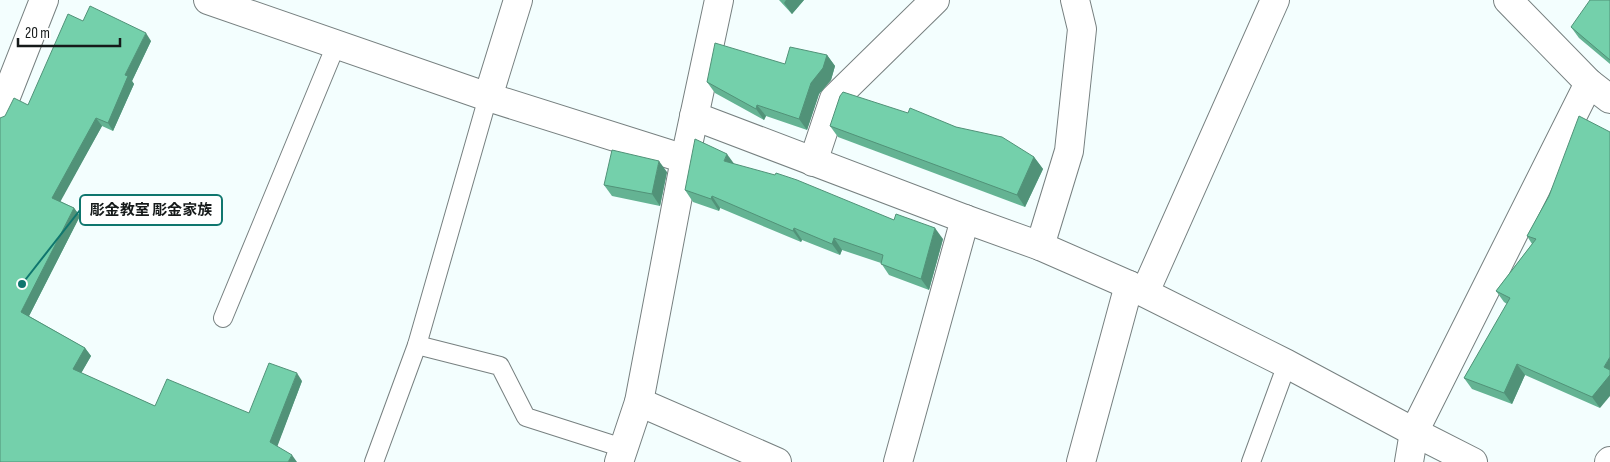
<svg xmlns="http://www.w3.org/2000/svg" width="1610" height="462" font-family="'Sofia Sans Condensed','Noto Sans JP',sans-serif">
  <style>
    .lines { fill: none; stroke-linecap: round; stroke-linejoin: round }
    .service-casing { stroke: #778080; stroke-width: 20 }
    .minor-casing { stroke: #778080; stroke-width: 30 }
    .service { stroke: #fff; stroke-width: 18 }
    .minor { stroke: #fff; stroke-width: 28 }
    .wall { fill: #64b393 }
    .shaded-wall { fill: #519278 }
    .building { fill: #74d0ab; stroke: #519278 }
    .leader { fill: none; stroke: #0f766e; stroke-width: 2 }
    .callout-dot { fill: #0f766e; stroke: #fff; stroke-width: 2 }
    .callout { fill: #fff; stroke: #0f766e; stroke-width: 2 }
    .callout-label { font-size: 15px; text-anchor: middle; font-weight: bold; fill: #161a1a }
  </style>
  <rect width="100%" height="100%" fill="#f3fefe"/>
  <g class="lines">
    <defs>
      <g id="service">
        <path d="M 223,318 L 336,45"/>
        <path d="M 417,345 L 500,366 L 526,417 L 623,448"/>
        <path d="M 374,462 L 417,345 L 488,97"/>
        <path d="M 1251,462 L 1287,364"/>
      </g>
      <g id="minor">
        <path d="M 208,0 L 488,97 L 685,159"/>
        <path d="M 1508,0 L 1589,83 L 1610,99"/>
        <path d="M 488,97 L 518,0"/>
        <path d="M 0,112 L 44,0"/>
        <path d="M 694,116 L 965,219 L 1040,246 L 1129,285 L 1287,364 L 1414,432 L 1473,462"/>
        <path d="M 813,162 L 834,99 L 935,0"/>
        <path d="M 1040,246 L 1069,151 L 1082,29 L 1075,0"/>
        <path d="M 1145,292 L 1275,0"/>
        <path d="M 639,402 L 777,462"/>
        <path d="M 619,462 L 639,402 L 685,159 L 719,0"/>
        <path d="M 898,462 L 965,219"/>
        <path d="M 1081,462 L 1129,285"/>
        <path d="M 1409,462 L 1414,432 L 1589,83"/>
        <path d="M 1609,462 L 1610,461"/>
      </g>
    </defs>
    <use href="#service" class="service-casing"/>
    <use href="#minor" class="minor-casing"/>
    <use href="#service" class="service"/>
    <use href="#minor" class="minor"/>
  </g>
  <g class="wall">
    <path d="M 779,0 L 804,0 L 792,14 Z"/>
    <path d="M 1610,0 L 1610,64 L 1579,38 L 1571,27 Z"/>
    <path d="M 83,21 L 151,41 L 132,81 L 134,84 L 113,131 L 102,126 L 60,201 L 74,208 L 80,216 L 29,316 L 85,348 L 91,356 L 81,373 L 155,406 L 249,413 L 302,381 L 277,446 L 0,462 L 28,105 Z"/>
    <path d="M 827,55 L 835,66 L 831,80 L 819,94 L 807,130 L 766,116 L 764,120 L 715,93 L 707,82 Z"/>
    <path d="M 908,113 L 956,127 L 1034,157 L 1043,169 L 1025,207 L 838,137 L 830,126 Z"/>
    <path d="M 734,164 L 894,220 L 943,239 L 929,290 L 889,275 L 881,263 L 842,250 L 840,255 L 802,240 L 801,242 L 720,208 L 719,211 L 693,202 L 685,190 Z"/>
    <path d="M 667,172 L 660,206 L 612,196 L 604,185 Z"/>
    <path d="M 1549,196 L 1600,408 L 1525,375 L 1512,404 L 1472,389 L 1464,378 L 1507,304 L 1504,302 L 1496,291 L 1532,244 L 1527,236 Z"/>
  </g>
  <g class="shaded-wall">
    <path d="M 786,0 L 804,0 L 792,14 L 784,3 Z"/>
    <path d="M 146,33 L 151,41 L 132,81 L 134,84 L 113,131 L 108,123 L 125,75 Z"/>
    <path d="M 827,55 L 835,66 L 831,80 L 819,94 L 807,130 L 799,119 L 811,83 Z"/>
    <path d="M 757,105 L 766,116 L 764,120 L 756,109 Z"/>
    <path d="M 96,118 L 102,126 L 58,206 L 52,198 Z"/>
    <path d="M 727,154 L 735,165 L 724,161 Z"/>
    <path d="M 1034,157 L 1043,169 L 1025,207 L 1017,195 Z"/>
    <path d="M 659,161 L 667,172 L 660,206 L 652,194 Z"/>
    <path d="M 712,196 L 720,208 L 719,211 L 711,199 Z"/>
    <path d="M 74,208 L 80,216 L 27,320 L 21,312 Z"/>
    <path d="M 794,228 L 802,240 L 801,242 L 793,231 Z"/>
    <path d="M 935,228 L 943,239 L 929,290 L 921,279 Z"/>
    <path d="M 834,238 L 842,250 L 840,255 L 832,244 Z"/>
    <path d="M 85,348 L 91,356 L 79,377 L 73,369 Z"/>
    <path d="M 1610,357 L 1610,396 L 1600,408 L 1592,397 L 1604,367 Z"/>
    <path d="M 1517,364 L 1525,375 L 1512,404 L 1504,393 Z"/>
    <path d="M 297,373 L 302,381 L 276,450 L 270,442 Z"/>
    <path d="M 292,455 L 297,462 L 288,462 Z"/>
  </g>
  <g class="building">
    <path d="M 1590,0 L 1610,0 L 1610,60 L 1571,27 Z"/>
    <path d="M 90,6 L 146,33 L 125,75 L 128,76 L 108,123 L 96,118 L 52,198 L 74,208 L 21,312 L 85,348 L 73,369 L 155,406 L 167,379 L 249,413 L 269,363 L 297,373 L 270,442 L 292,455 L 288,462 L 0,462 L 0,118 L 5,116 L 14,98 L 28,105 L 68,14 L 83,21 Z"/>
    <path d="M 715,43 L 785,64 L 790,47 L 827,55 L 823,68 L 811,83 L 799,119 L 757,105 L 756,109 L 707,82 Z"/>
    <path d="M 843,92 L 908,113 L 910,108 L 956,127 L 1002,137 L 1034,157 L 1017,195 L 830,126 L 840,96 Z"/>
    <path d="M 1579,116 L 1610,132 L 1610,357 L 1604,367 L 1610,370 L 1610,375 L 1592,397 L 1517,364 L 1504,393 L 1464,378 L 1510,298 L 1496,291 L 1536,239 L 1527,236 L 1549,196 Z"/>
    <path d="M 695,139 L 727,154 L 724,161 L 775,175 L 776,173 L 797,180 L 894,220 L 896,214 L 935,228 L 921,279 L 881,264 L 883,255 L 834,238 L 832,244 L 794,228 L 793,231 L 712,196 L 711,199 L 685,190 Z"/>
    <path d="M 612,150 L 659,161 L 652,194 L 604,185 Z"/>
  </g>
  <path class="leader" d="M22 284L80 210"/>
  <circle class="callout-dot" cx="22" cy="284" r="5"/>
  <rect class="callout" x="80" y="195" width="142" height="30" rx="5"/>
  <g class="callout-label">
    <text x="151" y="215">彫金教室 彫金家族</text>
  </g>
  <path d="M18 38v8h102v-8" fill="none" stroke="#161a1a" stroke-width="2.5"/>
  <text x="25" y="38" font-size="15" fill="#161a1a" stroke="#ffffff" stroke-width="4" paint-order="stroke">20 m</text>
</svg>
